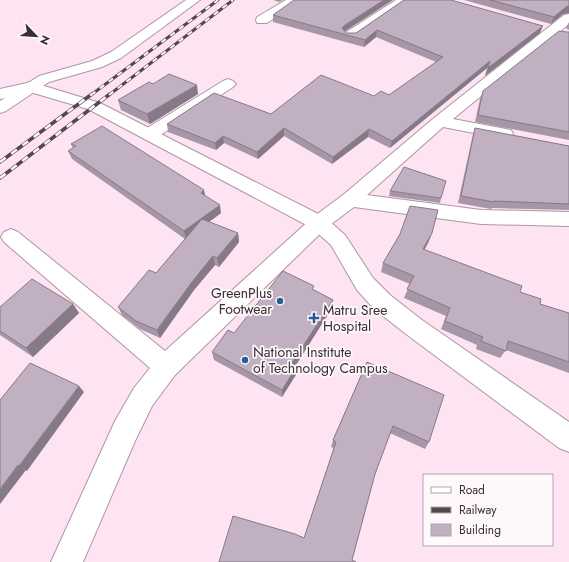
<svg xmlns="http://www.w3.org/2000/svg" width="569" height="562" font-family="Jost,sans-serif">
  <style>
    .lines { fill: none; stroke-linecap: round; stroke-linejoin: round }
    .street-casing { stroke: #ad96a3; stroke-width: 2 }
    .secondary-casing { stroke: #ad96a3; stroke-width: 2 }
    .street { fill: #fff; fill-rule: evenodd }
    .secondary { fill: #fff; fill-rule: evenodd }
    .rail-far1-casing { stroke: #54474f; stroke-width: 3 }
    .rail-casing { stroke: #54474f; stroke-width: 3.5 }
    .rail-far1 { stroke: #fef8fb; stroke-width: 2; stroke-dasharray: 5.5; stroke-linecap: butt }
    .rail { stroke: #fef8fb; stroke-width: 2.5; stroke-dasharray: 7; stroke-linecap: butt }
    .wall { fill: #a696a7 }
    .shaded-wall { fill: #877a88 }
    .building { fill: #c1afc2; stroke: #877a88 }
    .poi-dot { fill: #255f96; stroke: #fef8fb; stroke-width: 1.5 }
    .labels { text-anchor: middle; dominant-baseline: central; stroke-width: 3.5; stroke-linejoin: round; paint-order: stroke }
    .poi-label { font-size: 14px; fill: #372d33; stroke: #fef8fb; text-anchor: start }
  </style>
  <rect width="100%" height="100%" fill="#fee4f3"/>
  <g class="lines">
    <defs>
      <g id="street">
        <path d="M 186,0 L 200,0 L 121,58 L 102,67 L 49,82 L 6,111 L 0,113 L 0,101 L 39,76 L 92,61 L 111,52 Z"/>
        <path d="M 286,0 L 301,0 L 267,23 L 257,23 L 256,20 L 257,17 Z"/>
        <path d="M 396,0 L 410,0 L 355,39 L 345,39 L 343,36 L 345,33 Z"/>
        <path d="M 569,14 L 569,24 L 453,119 L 511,130 L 513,134 L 511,138 L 505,139 L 443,127 L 367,195 L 481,210 L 569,212 L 569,226 L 481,224 L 354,207 L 326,228 L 175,375 L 152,406 L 135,441 L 83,562 L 51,562 L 115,421 L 134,388 L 150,368 L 4,242 L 1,237 L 4,232 L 11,229 L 18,232 L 165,351 L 312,218 L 343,195 L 434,118 L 564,15 Z"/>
        <path d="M 228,79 L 233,81 L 236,84 L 233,87 L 156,138 L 150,139 L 144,138 L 142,134 L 144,130 L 223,81 Z"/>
      </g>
      <path id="secondary" d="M 31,82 L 100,103 L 326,218 L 345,235 L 373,278 L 390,295 L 422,320 L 569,422 L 569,452 L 559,448 L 406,334 L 374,309 L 357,290 L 331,245 L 312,228 L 88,109 L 30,92 L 0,99 L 0,89 Z"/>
    </defs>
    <use href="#street" class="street-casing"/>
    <use href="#secondary" class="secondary-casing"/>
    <use href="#street" class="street"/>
    <use href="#secondary" class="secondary"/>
    <defs>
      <g id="rail-far1">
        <path d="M 91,95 L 218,0"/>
        <path d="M 109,95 L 233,0"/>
      </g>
      <g id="rail">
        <path d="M 0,162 L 92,94"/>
        <path d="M 0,178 L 110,94"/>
      </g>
    </defs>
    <use href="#rail-far1" class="rail-far1-casing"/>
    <use href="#rail" class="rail-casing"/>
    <use href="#rail-far1" class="rail-far1"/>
    <use href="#rail" class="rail"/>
  </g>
  <g class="wall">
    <path d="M 273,0 L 283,0 L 279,2 Z"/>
    <path d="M 404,0 L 540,33 L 485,76 L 487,68 L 390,148 L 368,137 L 332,164 L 284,136 L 258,159 L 224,143 L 216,150 L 168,132 L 167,124 L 271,114 L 374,96 L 389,95 L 436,62 L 376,37 L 364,47 L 273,22 L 273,15 L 345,32 L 346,33 L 356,33 Z"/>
    <path d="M 464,0 L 569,0 L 569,13 L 563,14 L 551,24 Z"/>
    <path d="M 569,22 L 569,30 L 566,28 Z"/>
    <path d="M 567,32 L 569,32 L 569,140 L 475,122 L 480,99 L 483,91 Z"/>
    <path d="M 153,84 L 198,94 L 150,124 L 121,110 L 118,100 Z"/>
    <path d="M 475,128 L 569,146 L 569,210 L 492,208 L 491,209 L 458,203 L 473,134 Z"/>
    <path d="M 71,144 L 205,195 L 221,213 L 209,222 L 238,233 L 239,242 L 219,267 L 215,265 L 194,290 L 160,338 L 140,329 L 122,315 L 118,307 L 156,273 L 185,239 L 72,159 L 68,151 L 73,148 Z"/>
    <path d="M 390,191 L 441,198 L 440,203 L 389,196 Z"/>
    <path d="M 432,233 L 428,243 L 424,250 L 520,292 L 540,304 L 569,313 L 569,373 L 506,350 L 500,358 L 476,349 L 477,345 L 441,329 L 446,316 L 404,298 L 410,284 L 381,272 L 383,263 Z"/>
    <path d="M 314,290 L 333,300 L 332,308 L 296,365 L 297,366 L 297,373 L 282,397 L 214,360 L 212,352 L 234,333 Z"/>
    <path d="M 73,304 L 79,313 L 33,357 L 0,335 L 0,307 Z"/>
    <path d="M 367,362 L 429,442 L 425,449 L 390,433 L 375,474 L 352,560 L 304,538 L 334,448 L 331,447 L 333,440 Z"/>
  </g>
  <g class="shaded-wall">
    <path d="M 384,0 L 393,0 L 344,32 L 342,28 L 345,25 Z"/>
    <path d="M 569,6 L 569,13 L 563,14 L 551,24 L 554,17 L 566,7 Z"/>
    <path d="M 543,26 L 540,33 L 485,76 L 488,68 Z"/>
    <path d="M 377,30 L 376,37 L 364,47 L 365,40 Z"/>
    <path d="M 490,61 L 487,68 L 390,148 L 392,141 Z"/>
    <path d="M 197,85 L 198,94 L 150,124 L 147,114 Z"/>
    <path d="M 284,128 L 284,136 L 258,159 L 257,152 Z"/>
    <path d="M 369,129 L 368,137 L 332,164 L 333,157 Z"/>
    <path d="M 223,136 L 224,143 L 216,150 L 215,143 Z"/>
    <path d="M 204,190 L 206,199 L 201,193 Z"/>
    <path d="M 220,205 L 221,213 L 186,239 L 184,231 Z"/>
    <path d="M 238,233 L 239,242 L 219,267 L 217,258 Z"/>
    <path d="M 432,233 L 428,243 L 420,258 L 423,249 Z"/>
    <path d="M 213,256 L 215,265 L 194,290 L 160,338 L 157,330 L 192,282 Z"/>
    <path d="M 333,300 L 332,308 L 292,371 L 292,363 Z"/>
    <path d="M 73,304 L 79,313 L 33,357 L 26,348 Z"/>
    <path d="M 297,366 L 297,373 L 282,397 L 282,390 Z"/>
    <path d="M 79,386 L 84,392 L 27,471 L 19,466 Z"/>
    <path d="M 18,465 L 26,470 L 0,504 L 0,489 Z"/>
  </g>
  <g class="building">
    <path d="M 294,0 L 384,0 L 345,25 L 342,28 L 346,33 L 356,33 L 404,0 L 451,0 L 543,26 L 488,68 L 490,61 L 392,141 L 369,129 L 333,157 L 284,128 L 257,152 L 223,136 L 215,143 L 167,124 L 214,93 L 271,114 L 321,75 L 374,96 L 381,91 L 389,95 L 443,57 L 377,30 L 365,40 L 273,15 Z"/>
    <path d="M 490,0 L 569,0 L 569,6 L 566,7 L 554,17 Z"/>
    <path d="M 559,31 L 567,32 L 569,32 L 569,132 L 478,115 L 483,91 Z"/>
    <path d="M 169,74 L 197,85 L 147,114 L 118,100 L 149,82 L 153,84 Z"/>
    <path d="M 102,126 L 204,190 L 201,193 L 220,205 L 184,231 L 68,151 L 76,146 L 71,144 Z"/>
    <path d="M 475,128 L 569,146 L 569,204 L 494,201 L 494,202 L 461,196 Z"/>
    <path d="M 404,167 L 446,181 L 441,198 L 390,191 Z"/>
    <path d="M 410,206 L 438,210 L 432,233 L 423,249 L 522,286 L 520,292 L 541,299 L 540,304 L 569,313 L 569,362 L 508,341 L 506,351 L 481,341 L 483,337 L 445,321 L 450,308 L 407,289 L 414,276 L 383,263 L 400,234 Z"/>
    <path d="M 202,219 L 238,233 L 217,258 L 213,256 L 192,282 L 157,330 L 136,321 L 118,307 L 149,270 L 156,273 Z"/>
    <path d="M 283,271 L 314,286 L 312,289 L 333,300 L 292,363 L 297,366 L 282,390 L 212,352 L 228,330 L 234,333 Z"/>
    <path d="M 32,279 L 73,304 L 26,348 L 0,331 L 0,307 Z"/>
    <path d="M 367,362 L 444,395 L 429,442 L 393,426 L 375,474 L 352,560 L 356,562 L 219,562 L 233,516 L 295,534 L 304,538 L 336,442 L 333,440 Z"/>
    <path d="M 30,363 L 79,386 L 19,466 L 18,465 L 0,489 L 0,400 Z"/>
  </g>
  <g class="poi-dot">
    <circle cx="280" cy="301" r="4"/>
    <path d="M312 312h4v4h4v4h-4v4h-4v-4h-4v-4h4z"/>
    <circle cx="245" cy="360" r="4"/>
  </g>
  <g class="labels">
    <g class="poi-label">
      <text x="272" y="293" text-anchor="end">GreenPlus<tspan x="272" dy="16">Footwear</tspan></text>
      <text x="323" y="310">Matru Sree<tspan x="323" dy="16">Hospital</tspan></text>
      <text x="253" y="352">National Institute<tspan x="253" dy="16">of Technology Campus</tspan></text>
    </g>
  </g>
  <rect x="423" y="474" width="130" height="72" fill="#fef8fb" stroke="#aea7ab"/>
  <rect x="431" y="487" width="20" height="6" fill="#ffffff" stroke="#aea7ab"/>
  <text x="459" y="494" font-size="12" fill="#372d33">Road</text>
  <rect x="431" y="507" width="20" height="6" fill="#54474f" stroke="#aea7ab"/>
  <text x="459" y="514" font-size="12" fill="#372d33">Railway</text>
  <rect x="431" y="524" width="20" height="12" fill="#c1afc2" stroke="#aea7ab"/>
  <text x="459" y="534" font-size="12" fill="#372d33">Building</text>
  <g transform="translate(36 36) rotate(115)" stroke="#fef8fb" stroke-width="3" paint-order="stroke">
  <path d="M0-3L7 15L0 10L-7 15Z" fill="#372d33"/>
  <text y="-6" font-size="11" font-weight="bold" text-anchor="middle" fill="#372d33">N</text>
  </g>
</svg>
